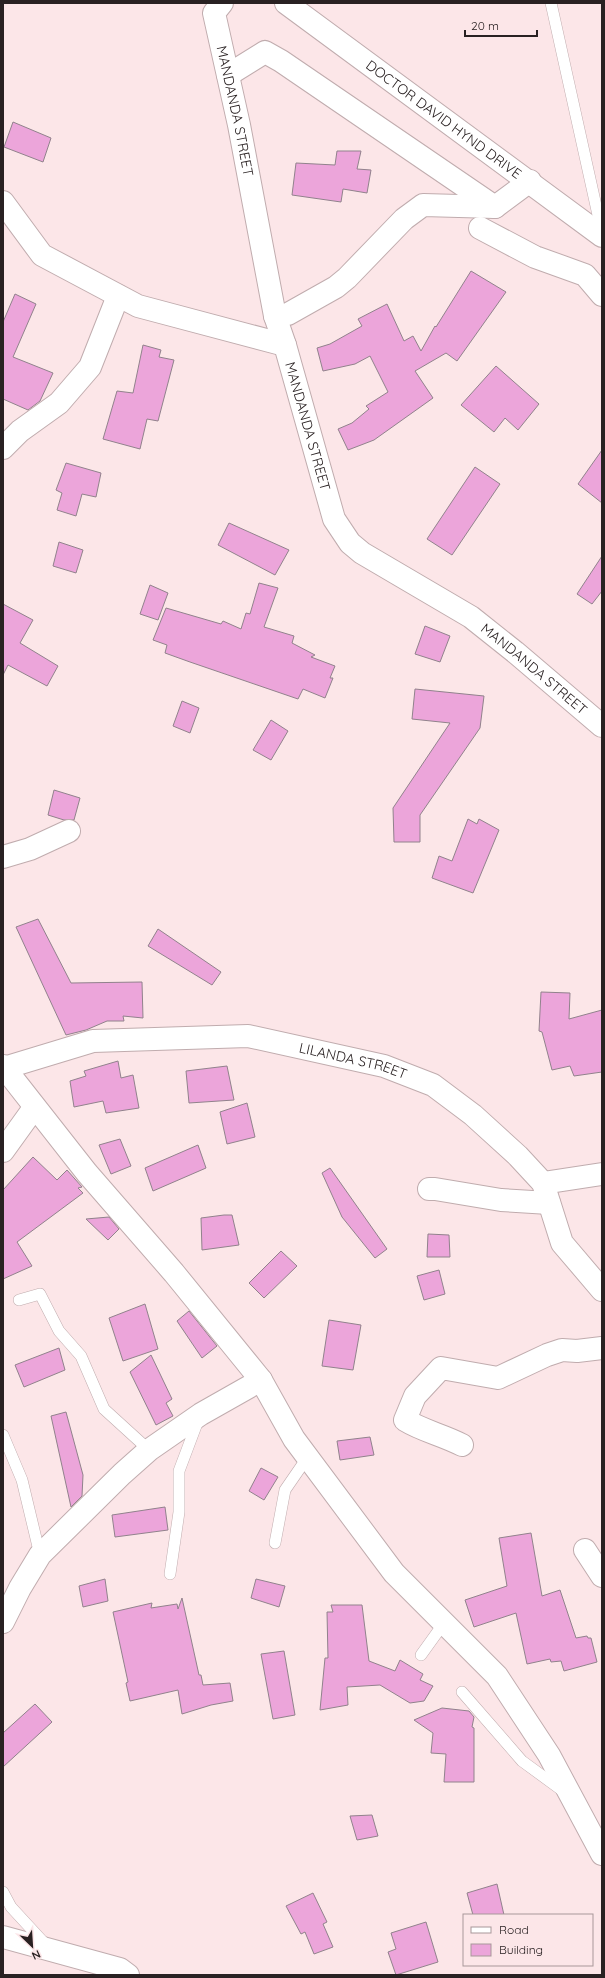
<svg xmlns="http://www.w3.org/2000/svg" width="605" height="1978" font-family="Quicksand,sans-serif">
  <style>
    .building { fill: #eca5da; stroke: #91828c }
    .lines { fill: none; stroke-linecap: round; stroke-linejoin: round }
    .service-casing { stroke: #c0acae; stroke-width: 12 }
    .minor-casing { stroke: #c0acae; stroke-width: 24 }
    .secondary-casing { stroke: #c0acae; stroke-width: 24 }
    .service { stroke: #fff; stroke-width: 11 }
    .minor { stroke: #fff; stroke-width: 22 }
    .secondary { stroke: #fff; stroke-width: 22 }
    .labels { text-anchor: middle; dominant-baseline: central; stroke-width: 3; stroke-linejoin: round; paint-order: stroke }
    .street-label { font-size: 14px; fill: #292122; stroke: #fce6e8 }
  </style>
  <rect width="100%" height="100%" fill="#fce6e8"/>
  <g class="building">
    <path d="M 13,122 L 51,138 L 43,162 L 4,147 Z"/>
    <path d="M 337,151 L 361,151 L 357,169 L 371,170 L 367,193 L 343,189 L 341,202 L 292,195 L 296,163 L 335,165 Z"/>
    <path d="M 471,271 L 506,292 L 457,361 L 446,353 L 415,371 L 433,398 L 374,440 L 348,450 L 338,429 L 352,423 L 369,409 L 366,406 L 388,392 L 370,356 L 355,364 L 323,371 L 317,348 L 330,344 L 362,326 L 358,319 L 387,304 L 404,341 L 413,336 L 421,351 L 435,326 L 436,327 Z"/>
    <path d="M 15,294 L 36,304 L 13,357 L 53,373 L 40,401 L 28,410 L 3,399 L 3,322 Z"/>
    <path d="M 143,345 L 161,350 L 159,357 L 174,360 L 158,421 L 147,419 L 140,449 L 103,439 L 117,391 L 133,393 Z"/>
    <path d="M 496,366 L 539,404 L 518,430 L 505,418 L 494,432 L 461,405 Z"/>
    <path d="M 602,450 L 602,503 L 578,484 Z"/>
    <path d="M 66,463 L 101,473 L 96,497 L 82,494 L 76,516 L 57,510 L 62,493 L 56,490 Z"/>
    <path d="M 475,467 L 500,484 L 452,555 L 427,539 Z"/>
    <path d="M 229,523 L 289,550 L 275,575 L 218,545 Z"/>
    <path d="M 59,542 L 83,550 L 76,573 L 53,566 Z"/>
    <path d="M 602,556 L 602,591 L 592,604 L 577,594 Z"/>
    <path d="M 259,583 L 278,588 L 264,627 L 294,636 L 292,643 L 315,655 L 311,657 L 335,666 L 330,678 L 333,678 L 325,698 L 303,689 L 298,699 L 190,662 L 165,653 L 167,645 L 153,640 L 166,608 L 221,624 L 223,621 L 241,629 L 246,613 L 250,614 Z"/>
    <path d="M 150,585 L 168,593 L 158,620 L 140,614 Z"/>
    <path d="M 3,604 L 33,620 L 20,643 L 58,666 L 47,686 L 8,665 L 3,675 Z"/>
    <path d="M 425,626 L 450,636 L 440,662 L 415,654 Z"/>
    <path d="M 415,689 L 484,696 L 480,728 L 420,815 L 420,842 L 394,842 L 393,808 L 450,723 L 412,719 Z"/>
    <path d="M 182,701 L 199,708 L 190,733 L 173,726 Z"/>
    <path d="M 271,720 L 288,731 L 271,760 L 253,750 Z"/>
    <path d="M 54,790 L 80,798 L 74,820 L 64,820 L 48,815 Z"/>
    <path d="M 468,819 L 477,824 L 479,819 L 499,830 L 473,893 L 432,878 L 439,856 L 452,861 Z"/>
    <path d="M 38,919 L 71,983 L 142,982 L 143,1018 L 123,1016 L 124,1021 L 107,1021 L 86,1030 L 66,1035 L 16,927 Z"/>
    <path d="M 158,929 L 221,972 L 212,985 L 148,946 Z"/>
    <path d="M 541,992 L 570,993 L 569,1019 L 602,1010 L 602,1072 L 574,1076 L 570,1066 L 552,1070 L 542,1032 L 539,1031 Z"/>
    <path d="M 118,1061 L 121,1078 L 133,1075 L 139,1108 L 106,1113 L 103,1101 L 74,1107 L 70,1081 L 86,1076 L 84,1071 Z"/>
    <path d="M 227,1066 L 234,1100 L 189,1103 L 186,1071 Z"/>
    <path d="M 247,1103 L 255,1137 L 227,1144 L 220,1112 Z"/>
    <path d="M 120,1139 L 131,1166 L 111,1174 L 99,1145 Z"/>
    <path d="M 198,1145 L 206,1168 L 153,1191 L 145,1168 Z"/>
    <path d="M 33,1157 L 57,1180 L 67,1170 L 82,1187 L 78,1188 L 83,1193 L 17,1242 L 32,1266 L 3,1279 L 3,1190 Z"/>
    <path d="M 330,1168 L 387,1249 L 375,1258 L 342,1217 L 322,1173 Z"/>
    <path d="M 224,1215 L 232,1215 L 239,1245 L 202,1250 L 201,1218 Z"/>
    <path d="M 109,1217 L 119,1229 L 108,1240 L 86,1219 Z"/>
    <path d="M 428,1234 L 449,1235 L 450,1257 L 427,1257 Z"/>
    <path d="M 281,1251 L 297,1266 L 264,1298 L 249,1283 Z"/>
    <path d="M 439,1270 L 445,1294 L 424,1300 L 417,1276 Z"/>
    <path d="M 145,1304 L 158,1349 L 123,1361 L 109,1318 Z"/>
    <path d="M 189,1311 L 217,1346 L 202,1358 L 177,1321 Z"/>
    <path d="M 329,1320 L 361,1325 L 353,1370 L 322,1366 Z"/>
    <path d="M 59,1348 L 65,1370 L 24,1387 L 15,1365 Z"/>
    <path d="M 151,1355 L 172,1399 L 166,1403 L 173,1416 L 156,1425 L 130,1372 Z"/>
    <path d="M 66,1412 L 83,1475 L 82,1496 L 71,1507 L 51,1416 Z"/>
    <path d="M 370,1437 L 374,1455 L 340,1460 L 337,1441 Z"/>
    <path d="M 261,1468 L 278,1477 L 264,1500 L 249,1491 Z"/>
    <path d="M 165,1507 L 168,1530 L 115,1537 L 112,1515 Z"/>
    <path d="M 531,1533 L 542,1596 L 560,1590 L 576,1638 L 587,1636 L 588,1638 L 591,1638 L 597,1662 L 564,1671 L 561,1661 L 551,1662 L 550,1659 L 527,1664 L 516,1613 L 474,1627 L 465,1600 L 507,1586 L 499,1538 Z"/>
    <path d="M 105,1579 L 108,1601 L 83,1607 L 79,1586 Z"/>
    <path d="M 256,1579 L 285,1586 L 279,1607 L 251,1598 Z"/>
    <path d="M 182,1598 L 199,1675 L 201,1675 L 203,1685 L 230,1683 L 233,1701 L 211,1705 L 182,1714 L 178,1690 L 130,1701 L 126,1683 L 128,1682 L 113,1612 L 152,1603 L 151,1608 L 177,1604 L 178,1609 Z"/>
    <path d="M 331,1605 L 362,1605 L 369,1661 L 395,1671 L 400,1660 L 423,1674 L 420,1680 L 433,1686 L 424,1701 L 410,1703 L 380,1685 L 347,1687 L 348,1705 L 320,1710 L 325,1658 L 328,1658 L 327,1612 L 333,1612 Z"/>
    <path d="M 284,1651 L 295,1715 L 273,1719 L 261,1654 Z"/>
    <path d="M 35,1704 L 52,1722 L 3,1767 L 3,1733 Z"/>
    <path d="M 442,1708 L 469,1711 L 474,1717 L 472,1727 L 474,1728 L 474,1782 L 444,1782 L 446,1754 L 431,1753 L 433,1733 L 414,1720 Z"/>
    <path d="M 372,1815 L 378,1836 L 357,1840 L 350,1816 Z"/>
    <path d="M 497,1884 L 504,1915 L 473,1915 L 467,1893 Z"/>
    <path d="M 313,1893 L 327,1922 L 323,1924 L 333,1947 L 314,1954 L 305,1932 L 301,1934 L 286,1906 Z"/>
    <path d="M 426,1922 L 438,1962 L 396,1975 L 388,1952 L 396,1949 L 391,1933 Z"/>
  </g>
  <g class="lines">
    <defs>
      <g id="service">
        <path d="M 551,3 L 602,233"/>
        <path d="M 19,1300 L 40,1294 L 59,1331 L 81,1356 L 104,1409 L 149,1450"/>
        <path d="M 3,1435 L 22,1480 L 40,1555"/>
        <path d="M 275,1543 L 285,1490 L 307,1458"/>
        <path d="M 170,1574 L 179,1512 L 179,1471 L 199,1418"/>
        <path d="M 421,1655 L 444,1623"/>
        <path d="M 462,1692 L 522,1761 L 563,1791"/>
        <path d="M 3,1892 L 11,1907 L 46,1945"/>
      </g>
      <g id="minor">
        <path id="s1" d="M 222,3 L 214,13 L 239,125 L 275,316 L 285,345 L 334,519 L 350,543 L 362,553 L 471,617 L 515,652 L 602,726"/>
        <path d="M 228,75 L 265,52 L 281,61 L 495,207"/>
        <path d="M 3,202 L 42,255 L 138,306 L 285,345"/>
        <path d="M 480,228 L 535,257 L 585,275 L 602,295"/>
        <path d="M 275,316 L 288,314 L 336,287 L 347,278 L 404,219 L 423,205 L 495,207 L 530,181"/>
        <path d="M 3,448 L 20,431 L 59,403 L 90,367 L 118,296"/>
        <path d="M 3,857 L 30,849 L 69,831"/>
        <path d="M 3,1066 L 87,1173 L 174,1273 L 261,1380 L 294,1439 L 394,1573 L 497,1676 L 549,1755 L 602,1854"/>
        <path id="s2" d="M 4,1068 L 93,1041 L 248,1036 L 384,1066 L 433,1085 L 473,1115 L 518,1156 L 543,1183 L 562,1243 L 602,1290"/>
        <path d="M 3,1151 L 34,1108"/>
        <path d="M 543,1183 L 602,1174"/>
        <path d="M 429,1189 L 435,1189 L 501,1200 L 549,1203"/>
        <path d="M 462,1445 C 443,1435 423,1431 405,1420 L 415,1396 L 441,1368 L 498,1378 L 547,1355 L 562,1350 L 577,1351 L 602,1348"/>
        <path d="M 585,1550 L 602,1576"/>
        <path d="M 3,1622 L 20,1588 L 40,1555 L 122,1474 L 149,1450 L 201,1414 L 261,1380"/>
        <path d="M 3,1937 L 120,1969 L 128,1975"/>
      </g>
      <g id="secondary">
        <path id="s3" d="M 286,3 L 602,236"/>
      </g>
    </defs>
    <use href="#service" class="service-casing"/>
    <use href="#minor" class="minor-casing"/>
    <use href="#secondary" class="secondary-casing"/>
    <use href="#service" class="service"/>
    <use href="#minor" class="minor"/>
    <use href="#secondary" class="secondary"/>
  </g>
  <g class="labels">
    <g class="street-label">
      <text stroke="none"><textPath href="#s1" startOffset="113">MANDANDA STREET</textPath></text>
      <text stroke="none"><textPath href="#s3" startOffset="196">DOCTOR DAVID HYND DRIVE</textPath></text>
      <text stroke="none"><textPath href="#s1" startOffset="437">MANDANDA STREET</textPath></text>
      <text stroke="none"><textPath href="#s1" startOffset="786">MANDANDA STREET</textPath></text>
      <text stroke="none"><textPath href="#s2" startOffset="356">LILANDA STREET</textPath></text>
    </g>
  </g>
  <rect width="605" height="1978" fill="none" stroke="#292122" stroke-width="8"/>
  <rect x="463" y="1914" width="130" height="52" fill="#fce6e8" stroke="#a89799"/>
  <rect x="471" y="1927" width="20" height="6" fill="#ffffff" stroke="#a89799"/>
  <text x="499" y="1934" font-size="12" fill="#292122">Road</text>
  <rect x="471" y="1944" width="20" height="12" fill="#eca5da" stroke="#a89799"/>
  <text x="499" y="1954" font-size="12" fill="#292122">Building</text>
  <g transform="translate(32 1946) rotate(155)" stroke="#fce6e8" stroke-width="3" paint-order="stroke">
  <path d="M0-3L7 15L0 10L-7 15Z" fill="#292122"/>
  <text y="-6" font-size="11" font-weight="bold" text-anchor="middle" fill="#292122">N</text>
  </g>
  <path d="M465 30v6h72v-6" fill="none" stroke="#292122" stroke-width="2"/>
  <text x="471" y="30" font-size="12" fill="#292122" stroke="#fce6e8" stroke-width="3" paint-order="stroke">20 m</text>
</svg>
